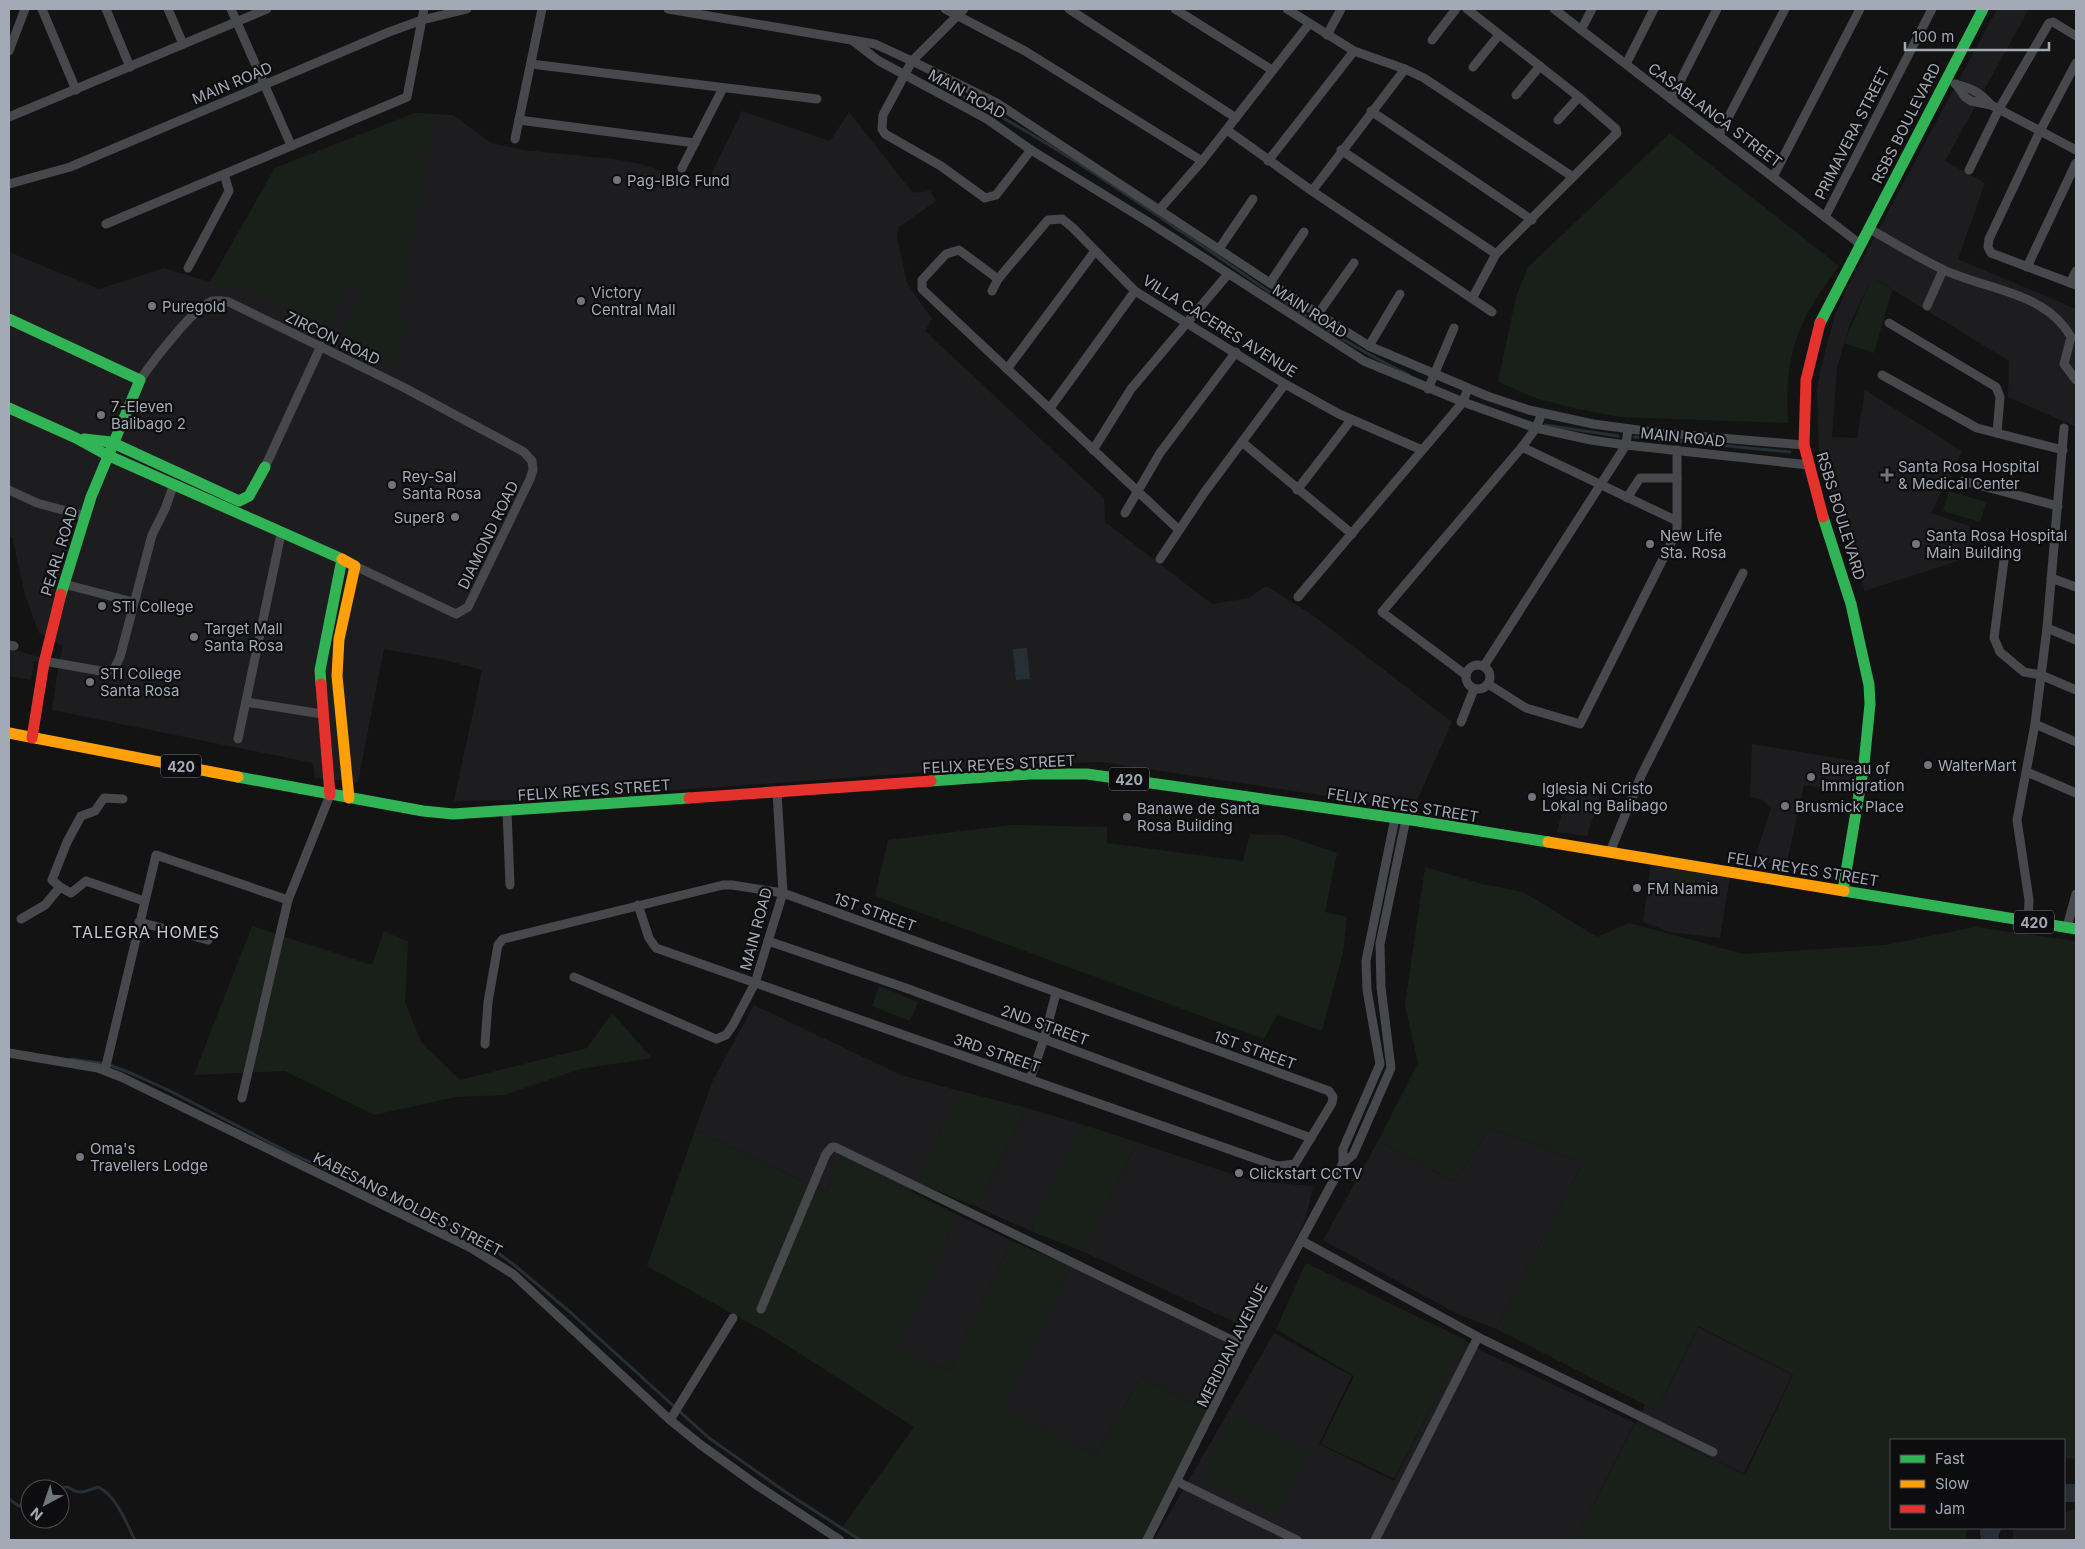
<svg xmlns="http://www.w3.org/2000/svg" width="2085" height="1549" font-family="Inter,sans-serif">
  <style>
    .built { fill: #1d1d1f }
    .green { fill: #192019 }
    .water { fill: #262f35 }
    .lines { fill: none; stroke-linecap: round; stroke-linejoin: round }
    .stream { stroke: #262f35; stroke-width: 3 }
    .river { stroke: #262f35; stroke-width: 18 }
    .street { stroke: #47484c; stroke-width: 9 }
    .fast { stroke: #30b455; stroke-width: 11 }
    .slow { stroke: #ff9f0a; stroke-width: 11 }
    .jam { stroke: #e5322d; stroke-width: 11 }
    .poi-dot { fill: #71757c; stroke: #0d0d0f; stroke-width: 2 }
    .labels { text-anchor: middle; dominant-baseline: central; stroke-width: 4.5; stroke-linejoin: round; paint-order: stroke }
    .shield { fill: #0d0d0f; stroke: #767b83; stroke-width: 1 }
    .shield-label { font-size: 14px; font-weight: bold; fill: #a3aab5 }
    .street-label { font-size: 15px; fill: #a3aab5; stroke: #0d0d0f }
    .poi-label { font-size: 15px; fill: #a3aab5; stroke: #0d0d0f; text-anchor: start }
    .neighbourhood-label { font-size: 16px; letter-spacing: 1px; fill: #c4c8d1; stroke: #0d0d0f }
  </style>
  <rect width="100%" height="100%" fill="#131313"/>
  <g class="built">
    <path d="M 1997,9 L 2029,9 L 1945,161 L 1985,183 L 1958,259 L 2076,309 L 2076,427 L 2008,397 L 2009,361 L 1872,277 L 1850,324 L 1837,368 L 1832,437 L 1857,438 L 1865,390 L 1962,451 L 1931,513 L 1969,526 L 1976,555 L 1865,591 L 1819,456 L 1817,390 L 1821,367 L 1835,315 L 1848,286 Z"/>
    <path d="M 742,111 L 830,141 L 849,112 L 913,193 L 930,191 L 936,201 L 899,227 L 897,236 L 907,283 L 932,319 L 925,331 L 1104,498 L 1105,522 L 1212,604 L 1249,598 L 1266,586 L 1314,616 L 1452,722 L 1413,809 L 1100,762 L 1040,764 L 538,800 L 454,801 L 482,670 L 445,660 L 384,649 L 358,782 L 315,778 L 313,763 L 52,710 L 58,668 L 34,661 L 31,680 L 9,676 L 9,648 L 59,663 L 63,646 L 39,633 L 25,595 L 12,537 L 9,537 L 9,252 L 99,289 L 164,268 L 210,282 L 275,168 L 415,113 L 453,115 L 491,143 L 524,150 L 613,159 L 641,164 L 705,187 Z"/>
    <path d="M 1752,744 L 1856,761 L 1850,793 L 1804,785 L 1786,866 L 1754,860 L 1771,808 L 1763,800 L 1750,797 Z"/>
    <path d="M 1569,784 L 1600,796 L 1587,836 L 1557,832 Z"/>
    <path d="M 1651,863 L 1730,877 L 1720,938 L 1670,932 L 1643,922 Z"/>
    <path d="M 754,1005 L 901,1075 L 960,1091 L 911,1191 L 841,1158 L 826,1192 L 695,1130 L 713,1080 Z"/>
    <path d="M 1027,1108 L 1084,1125 L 1031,1231 L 977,1207 Z"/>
    <path d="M 1490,1128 L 1583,1162 L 1496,1329 L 1457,1314 L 1323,1240 L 1378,1141 L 1454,1182 Z"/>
    <path d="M 1137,1142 L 1252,1181 L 1313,1186 L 1306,1218 L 1251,1330 L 1084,1252 Z"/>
    <path d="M 958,1215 L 1012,1241 L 949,1371 L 897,1348 Z"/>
    <path d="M 1070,1266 L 1242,1347 L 1209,1412 L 1141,1377 L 1096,1455 L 1003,1406 Z"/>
    <path d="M 1698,1327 L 1792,1375 L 1744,1474 L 1637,1422 L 1645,1405 L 1657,1411 Z"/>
    <path d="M 1274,1333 L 1352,1376 L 1319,1444 L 1394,1481 L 1465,1341 L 1486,1353 L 1635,1423 L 1575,1540 L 1154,1540 Z"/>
    <path d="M 2076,1509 L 2076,1540 L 2013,1540 L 2013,1531 L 2017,1528 L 2064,1528 L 2064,1513 Z"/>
  </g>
  <g class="green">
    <path d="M 415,113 L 435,114 L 397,318 L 405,322 L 395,369 L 340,341 L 365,290 L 350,282 L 325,330 L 241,284 L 219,287 L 210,282 L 275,168 Z"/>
    <path d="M 1670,133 L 1839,266 C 1798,320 1784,354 1788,423 L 1621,417 L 1573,408 L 1538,399 L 1498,382 L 1516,297 L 1528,267 Z"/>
    <path d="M 1872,277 L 1892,290 L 1874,353 L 1844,343 Z"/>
    <path d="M 1949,491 L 1986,502 L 1980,522 L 1943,511 Z"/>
    <path d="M 1011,825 L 1107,827 L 1107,843 L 1243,861 L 1250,834 L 1284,835 L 1337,853 L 1325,912 L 1347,917 L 1343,953 L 1322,1031 L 1277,1015 L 1264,1039 L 875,896 L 888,840 Z"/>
    <path d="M 1425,867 L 1482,884 L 1523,892 L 1597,937 L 1629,923 L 1744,954 L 1885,945 L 1975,927 L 2076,941 L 2076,1459 L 2064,1458 L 2064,1440 L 1891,1440 L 1891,1528 L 1968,1528 L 1965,1540 L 1575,1540 L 1636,1422 L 1745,1475 L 1793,1375 L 1698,1326 L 1657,1411 L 1496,1329 L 1583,1162 L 1490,1128 L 1454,1182 L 1378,1141 L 1418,1063 L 1405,1005 Z"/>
    <path d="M 1668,868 L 1704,874 L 1694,884 L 1676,882 Z"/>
    <path d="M 252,926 L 372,965 L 384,931 L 408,942 L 405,1002 L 421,1042 L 460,1080 L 587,1048 L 612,1013 L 652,1058 L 580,1069 L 504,1095 L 456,1097 L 374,1115 L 285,1071 L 194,1075 Z"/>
    <path d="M 879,986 L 918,1002 L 910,1021 L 872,1006 Z"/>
    <path d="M 960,1091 L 1027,1108 L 977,1207 L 915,1182 Z"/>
    <path d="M 1084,1125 L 1137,1142 L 1084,1252 L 1031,1231 Z"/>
    <path d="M 695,1130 L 826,1192 L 841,1157 L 958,1215 L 898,1348 L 949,1371 L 1012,1241 L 1070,1266 L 1004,1406 L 1096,1455 L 1141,1377 L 1209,1412 L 1146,1540 L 860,1540 L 841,1529 L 914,1427 L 771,1335 L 647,1266 Z"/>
    <path d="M 1306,1263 L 1466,1340 L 1394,1479 L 1321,1444 L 1354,1376 L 1276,1329 Z"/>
    <path d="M 1234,1412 L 1310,1449 L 1277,1516 L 1202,1480 Z"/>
  </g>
  <path class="water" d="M 1027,648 L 1030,679 L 1016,680 L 1013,649 Z"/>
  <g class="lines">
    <g class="stream">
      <path d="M 930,80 C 1034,129 1130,197 1226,262 C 1285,303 1344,344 1409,375"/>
      <path d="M 1545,425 L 1618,436"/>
      <path d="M 1634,437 L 1790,452"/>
      <path d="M 71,1059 L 107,1064 L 133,1074 L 170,1091 L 290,1153 L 450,1225 L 483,1242 L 513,1264 L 570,1312 L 709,1438 L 787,1493 L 860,1540"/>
      <path d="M 49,1489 L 68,1487 C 81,1496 85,1491 98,1487 C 117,1496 126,1523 135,1540"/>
      <path d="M 9,1499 L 19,1506 L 30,1502"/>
    </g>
    <g class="river">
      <path d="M 2064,1493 L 2076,1493"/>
      <path d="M 1990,1540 L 1989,1532 L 1992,1528"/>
    </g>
    <g class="street">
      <path d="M 42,9 L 76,90"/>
      <path d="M 106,9 L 130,67"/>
      <path d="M 168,9 L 183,44"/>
      <path d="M 231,9 L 291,145"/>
      <path d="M 668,9 L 875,44 L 912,61 L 997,103 L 1270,283 L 1369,346 L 1487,396 L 1529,410 L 1593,424 L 1661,433 L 1804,445"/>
      <path d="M 945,9 L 1025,51 L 1202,161"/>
      <path d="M 964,9 L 912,61 L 883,115 L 882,129 L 885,134 L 941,166 L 985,198 L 996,195 L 1031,150"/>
      <path d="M 1069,9 L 1236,118"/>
      <path d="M 1175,9 L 1272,70"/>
      <path d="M 1287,9 L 1354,51 L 1405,69 L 1424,78 L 1573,177"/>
      <path d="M 1467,9 L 1579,97 L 1616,129 L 1617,133 L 1496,254 L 1473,297"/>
      <path d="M 1554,9 L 1860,244"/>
      <path d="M 1581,30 L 1592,9"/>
      <path d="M 1327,35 L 1341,9"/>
      <path d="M 1432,40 L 1456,9"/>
      <path d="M 853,41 L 879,61 L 987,119 L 1031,150 L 1150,223 L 1364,361 L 1463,402 L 1536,428 L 1591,440 L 1626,445 L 1809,465"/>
      <path d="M 9,51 L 25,9"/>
      <path d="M 2076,63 L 2040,131 L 1989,239 L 1988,247 L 1991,253 L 2076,285"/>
      <path d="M 531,64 L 817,99"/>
      <path d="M 1626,64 L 1654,9"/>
      <path d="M 1473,67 L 1499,35"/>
      <path d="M 1955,84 C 1971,88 1980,92 1991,105"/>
      <path d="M 1956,84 L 1965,97 L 1971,101 L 1991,105 L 2076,150"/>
      <path d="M 1516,95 L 1540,66"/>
      <path d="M 1671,99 L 1717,9"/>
      <path d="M 1371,111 L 1532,220"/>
      <path d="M 9,117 L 267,9"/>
      <path d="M 519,120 L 695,143"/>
      <path d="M 1558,120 L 1579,97"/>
      <path d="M 1227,130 L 1312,191 L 1492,312"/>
      <path d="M 1719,135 L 1785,9"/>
      <path d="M 515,139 L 542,9"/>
      <path d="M 1341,150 L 1496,254"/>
      <path d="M 1268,161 L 1354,51"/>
      <path d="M 682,168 L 723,88"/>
      <path d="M 1969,170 L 1999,109 L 2049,23 L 2053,22 L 2076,36"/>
      <path d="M 1773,177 L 1860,9"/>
      <path d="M 9,184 L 70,167 L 389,32 L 422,20 L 467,9"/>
      <path d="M 1312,191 L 1405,69"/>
      <path d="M 1159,210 L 1202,161 L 1309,24"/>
      <path d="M 1825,217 L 1932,9"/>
      <path d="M 106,224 L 407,97 L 424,9"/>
      <path d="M 1868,228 C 1893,242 1917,257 1942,269 C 1985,290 2045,291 2071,337 L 2064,364 L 2076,380"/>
      <path d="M 1219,249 L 1253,199"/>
      <path d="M 2027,267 L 2076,163"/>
      <path d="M 188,268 L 229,191 L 224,174"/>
      <path d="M 998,279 L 959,250 L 946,254 L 922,280 L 922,289 L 1179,530"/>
      <path d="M 1270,283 L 1304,232"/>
      <path d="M 2070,283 L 2076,271"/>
      <path d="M 992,291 L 998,279 L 1048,220 L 1062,219 L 1072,227 L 1135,291 L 1285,384 L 1339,414 L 1422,450"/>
      <path d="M 1927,306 L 1943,270"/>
      <path d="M 1318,314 L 1354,263"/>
      <path d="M 1889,323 L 1996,387 L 2000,397 L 1997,433"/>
      <path d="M 1369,346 L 1400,294"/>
      <path d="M 1007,369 L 1095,251"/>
      <path d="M 1882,375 L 1977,428 L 2063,450"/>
      <path d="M 140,380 C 151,364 195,305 213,301 C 218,300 224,301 229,302 L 403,387 L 524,452 L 532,461 L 533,470 L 530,479 L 468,607 L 456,614 L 355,566"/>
      <path d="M 1428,389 L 1454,328"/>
      <path d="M 1050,408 L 1135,291"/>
      <path d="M 1242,442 L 1352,534"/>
      <path d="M 1522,447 L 1677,521"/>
      <path d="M 1093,450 L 1131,389 L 1228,274"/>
      <path d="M 265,467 L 321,346"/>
      <path d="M 1963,481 L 2058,506"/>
      <path d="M 9,490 L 37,503 L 85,516"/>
      <path d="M 1297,490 L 1351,420"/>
      <path d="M 1627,498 L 1640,478 L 1677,478"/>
      <path d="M 1125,513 L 1160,453 L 1236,352"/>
      <path d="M 1160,559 L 1204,493 L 1285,384"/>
      <path d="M 2004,560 L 1994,638 L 2000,652 L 2024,672 L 2041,675 L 2076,690"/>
      <path d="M 2051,578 L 2076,587"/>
      <path d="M 64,584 L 133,602"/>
      <path d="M 1298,597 L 1463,402 L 1468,388"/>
      <path d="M 2047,628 L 2076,640"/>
      <path d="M 9,645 L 14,646"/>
      <path d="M 44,661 L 112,673 L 120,657 L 152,535 L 165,509 L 174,484"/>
      <circle cx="1478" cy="677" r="12"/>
      <path d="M 1484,666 L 1626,445 L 1628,429"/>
      <path d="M 1466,675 L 1382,612 L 1522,447 L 1536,428 L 1542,413"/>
      <path d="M 1488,684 L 1526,708 L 1580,724 L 1677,531 L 1677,450"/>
      <path d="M 246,702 L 322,714"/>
      <path d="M 1461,722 L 1474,689"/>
      <path d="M 2035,724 L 2076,742"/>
      <path d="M 238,739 L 281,534"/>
      <path d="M 2027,772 L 2076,793"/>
      <path d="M 507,811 L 510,885"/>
      <path d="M 1610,852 L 1641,776 L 1743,573"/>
      <path d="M 60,887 L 52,880 L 67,842 L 81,816 L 95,811 L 104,798 L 123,799"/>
      <path d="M 21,919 L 45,905 L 60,887 L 71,893 L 86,881 L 144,901"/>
      <path d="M 2028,921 L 2029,900 L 2017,820 L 2035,724 L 2047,628 L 2064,428"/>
      <path d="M 139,922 L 208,940"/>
      <path d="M 2067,927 L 2076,894"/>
      <path d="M 768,941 L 903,987 L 1311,1138"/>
      <path d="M 574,977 L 716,1039 L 726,1035 L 733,1025 L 755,983 L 783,893 L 777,792"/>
      <path d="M 485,1044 L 488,1002 L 498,945 L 503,939 L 723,885 L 732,885 L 783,893 L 1329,1091 L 1333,1097 L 1332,1103 L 1295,1164 L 1279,1166 L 1271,1164 L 656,948 L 649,938 L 638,905"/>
      <path d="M 9,1053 L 98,1068 L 121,1077 L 471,1248 L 513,1274 L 670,1420 L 701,1445 L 758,1486 L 840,1540"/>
      <path d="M 105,1070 L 156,855 L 288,900 L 330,795"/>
      <path d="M 1030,1079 L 1044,1039 L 1056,993"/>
      <path d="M 242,1098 L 288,900"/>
      <path d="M 1343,1163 L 1343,1149 L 1380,1064 L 1367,990 L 1366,961 L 1395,818"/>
      <path d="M 1302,1241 L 1478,1337 L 1713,1452"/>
      <path d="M 761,1309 L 826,1154 L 832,1147 L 835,1147 L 1244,1346"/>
      <path d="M 670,1420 L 733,1318"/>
      <path d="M 1178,1482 L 1297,1540"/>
      <path d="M 1147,1540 L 1244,1346 L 1343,1163 L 1353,1155 L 1391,1068 L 1381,987 L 1380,944 L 1406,819"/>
      <path d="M 1375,1540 L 1478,1337"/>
    </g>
    <g class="fast">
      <path d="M 9,319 L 140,380 L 91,497 L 61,594"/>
      <path d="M 1820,323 L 1983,9"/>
      <path d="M 9,408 L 76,438 L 107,455 L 342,559 L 320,670 L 321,684"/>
      <path d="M 84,439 L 111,442 L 239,501 L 249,496 L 265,467"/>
      <path d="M 1823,517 L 1851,604 L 1869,685 L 1870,704 L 1864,764 L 1843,890"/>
      <path d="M 238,777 L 423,811 L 453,814 L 689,798"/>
      <path d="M 931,781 L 1030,774 L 1087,774 L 1418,821 L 1548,842"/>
      <path d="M 1844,891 L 2076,929"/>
    </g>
    <g class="slow">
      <path d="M 342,559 L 355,566 L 339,639 L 337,676 L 349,798"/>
      <path d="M 9,733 L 238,777"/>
      <path d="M 1548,842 L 1844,891"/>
    </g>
    <g class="jam">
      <path d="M 1820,323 L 1806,380 L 1804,445 L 1823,517"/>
      <path d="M 321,684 L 330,795"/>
      <path d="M 32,738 L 44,663 L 61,594"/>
      <path d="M 689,798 L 931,781"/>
    </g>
  </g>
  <g class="poi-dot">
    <circle cx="617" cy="180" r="5"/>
    <circle cx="581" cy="301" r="5"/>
    <circle cx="152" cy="306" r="5"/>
    <circle cx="101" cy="415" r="5"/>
    <path d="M1884.5 467.5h5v5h5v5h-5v5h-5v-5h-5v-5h5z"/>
    <circle cx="392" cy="485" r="5"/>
    <circle cx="455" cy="517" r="5"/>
    <circle cx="1650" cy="544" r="5"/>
    <circle cx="1916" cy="544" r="5"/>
    <circle cx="102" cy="606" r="5"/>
    <circle cx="194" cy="637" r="5"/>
    <circle cx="90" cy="682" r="5"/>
    <circle cx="1928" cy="765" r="5"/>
    <circle cx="1811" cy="777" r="5"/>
    <circle cx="1532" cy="797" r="5"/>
    <circle cx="1785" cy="806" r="5"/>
    <circle cx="1127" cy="817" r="5"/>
    <circle cx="1637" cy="888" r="5"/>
    <circle cx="80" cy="1157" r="5"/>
    <circle cx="1239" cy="1173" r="5"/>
  </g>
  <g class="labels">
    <g class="shield">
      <rect x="161" y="754.5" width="40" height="23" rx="4"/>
      <rect x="1109" y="767.5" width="40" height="23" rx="4"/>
      <rect x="2014" y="910.5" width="40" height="23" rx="4"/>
    </g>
    <g class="shield-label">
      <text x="181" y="766">420</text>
      <text x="1129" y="779">420</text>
      <text x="2034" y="922">420</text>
    </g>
    <g class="street-label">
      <text transform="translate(232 83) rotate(-23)">MAIN ROAD</text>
      <text transform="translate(967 94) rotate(29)">MAIN ROAD</text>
      <text transform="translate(1715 115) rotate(37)">CASABLANCA STREET</text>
      <text transform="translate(1906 123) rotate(-63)">RSBS BOULEVARD</text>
      <text transform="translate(1852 133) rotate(-63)">PRIMAVERA STREET</text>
      <text transform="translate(1310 311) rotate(33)">MAIN ROAD</text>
      <text transform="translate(1220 326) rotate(32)">VILLA CACERES AVENUE</text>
      <text transform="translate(333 338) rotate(26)">ZIRCON ROAD</text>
      <text transform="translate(1683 437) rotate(6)">MAIN ROAD</text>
      <text transform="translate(1841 516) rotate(73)">RSBS BOULEVARD</text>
      <text transform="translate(488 535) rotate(-64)">DIAMOND ROAD</text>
      <text transform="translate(59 551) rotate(-73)">PEARL ROAD</text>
      <text transform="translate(999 764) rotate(-3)">FELIX REYES STREET</text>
      <text transform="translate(594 790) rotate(-4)">FELIX REYES STREET</text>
      <text transform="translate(1403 805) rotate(9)">FELIX REYES STREET</text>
      <text transform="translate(1803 869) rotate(9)">FELIX REYES STREET</text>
      <text transform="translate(875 912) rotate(20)">1ST STREET</text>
      <text transform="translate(756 929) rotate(-75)">MAIN ROAD</text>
      <text transform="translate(1045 1025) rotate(20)">2ND STREET</text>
      <text transform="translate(1255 1050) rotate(20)">1ST STREET</text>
      <text transform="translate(997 1053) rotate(19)">3RD STREET</text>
      <text transform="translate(408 1204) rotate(27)">KABESANG MOLDES STREET</text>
      <text transform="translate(1232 1345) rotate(-63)">MERIDIAN AVENUE</text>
    </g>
    <g class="poi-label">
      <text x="627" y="180">Pag-IBIG Fund</text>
      <text x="591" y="292">Victory<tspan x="591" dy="17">Central Mall</tspan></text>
      <text x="162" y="306">Puregold</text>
      <text x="111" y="406">7-Eleven<tspan x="111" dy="17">Balibago 2</tspan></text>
      <text x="1898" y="466">Santa Rosa Hospital<tspan x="1898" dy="17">&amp; Medical Center</tspan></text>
      <text x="402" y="476">Rey-Sal<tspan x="402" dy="17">Santa Rosa</tspan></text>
      <text x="445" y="517" text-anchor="end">Super8</text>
      <text x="1660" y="535">New Life<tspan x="1660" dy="17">Sta. Rosa</tspan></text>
      <text x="1926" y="535">Santa Rosa Hospital<tspan x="1926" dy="17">Main Building</tspan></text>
      <text x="112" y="606">STI College</text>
      <text x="204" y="628">Target Mall<tspan x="204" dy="17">Santa Rosa</tspan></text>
      <text x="100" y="673">STI College<tspan x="100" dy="17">Santa Rosa</tspan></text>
      <text x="1938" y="765">WalterMart</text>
      <text x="1821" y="768">Bureau of<tspan x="1821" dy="17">Immigration</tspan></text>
      <text x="1542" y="788">Iglesia Ni Cristo<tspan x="1542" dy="17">Lokal ng Balibago</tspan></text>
      <text x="1795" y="806">Brusmick Place</text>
      <text x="1137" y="808">Banawe de Santa<tspan x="1137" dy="17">Rosa Building</tspan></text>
      <text x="1647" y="888">FM Namia</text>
      <text x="90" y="1148">Oma's<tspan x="90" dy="17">Travellers Lodge</tspan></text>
      <text x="1249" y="1173">Clickstart CCTV</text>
    </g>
    <g class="neighbourhood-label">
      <text x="146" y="932">TALEGRA HOMES</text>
    </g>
  </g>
  <rect width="2085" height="1549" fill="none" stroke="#a3aab5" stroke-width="20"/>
  <rect x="1890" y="1439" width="175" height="90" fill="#0d0d0f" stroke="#494c51"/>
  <rect x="1900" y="1455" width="25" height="8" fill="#30b455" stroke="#494c51"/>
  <text x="1935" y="1464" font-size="15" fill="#a3aab5">Fast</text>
  <rect x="1900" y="1480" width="25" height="8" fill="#ff9f0a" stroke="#494c51"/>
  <text x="1935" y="1489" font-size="15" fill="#a3aab5">Slow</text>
  <rect x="1900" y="1505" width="25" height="8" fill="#e5322d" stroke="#494c51"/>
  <text x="1935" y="1514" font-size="15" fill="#a3aab5">Jam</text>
  <g transform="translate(45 1504) rotate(220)"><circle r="24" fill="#0d0d0f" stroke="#494c51"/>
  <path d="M0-4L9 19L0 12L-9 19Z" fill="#71757c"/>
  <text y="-8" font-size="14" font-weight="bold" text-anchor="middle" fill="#a3aab5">N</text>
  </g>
  <path d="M1905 42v8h144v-8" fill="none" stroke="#a3aab5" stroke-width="2.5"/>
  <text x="1912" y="42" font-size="15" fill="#a3aab5" stroke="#0d0d0f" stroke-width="4" paint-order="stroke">100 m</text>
</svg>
